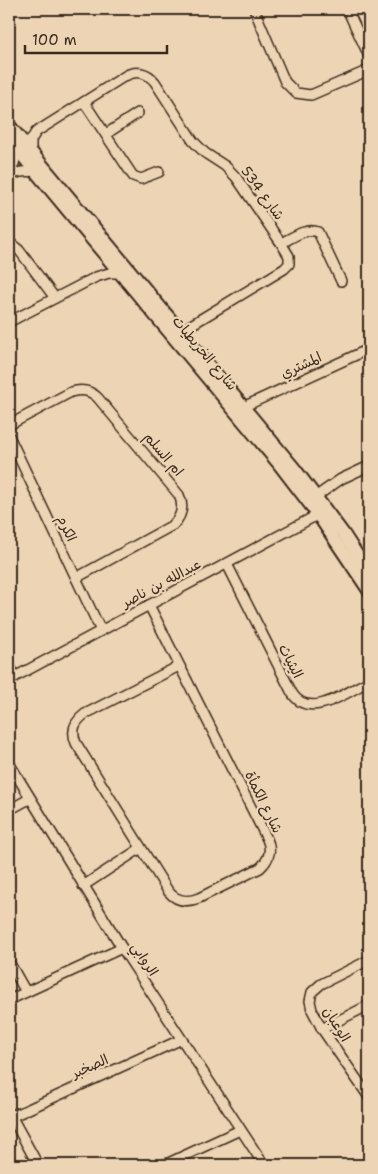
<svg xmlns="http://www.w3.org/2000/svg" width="378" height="1174" font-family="'Shantell Sans','Playpen Sans Arabic',sans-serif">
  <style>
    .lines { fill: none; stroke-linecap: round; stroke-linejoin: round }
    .street-casing { stroke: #3b2a1e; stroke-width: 12 }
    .secondary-casing { stroke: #3b2a1e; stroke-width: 15 }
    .street { stroke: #ecd4b4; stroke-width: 9 }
    .secondary { stroke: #ecd4b4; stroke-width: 11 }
    .labels { text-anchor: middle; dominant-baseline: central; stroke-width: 4.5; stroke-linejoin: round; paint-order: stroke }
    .street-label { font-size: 14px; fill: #3b2a1e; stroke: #ecd4b4 }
  </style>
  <rect width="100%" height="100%" fill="#ecd4b4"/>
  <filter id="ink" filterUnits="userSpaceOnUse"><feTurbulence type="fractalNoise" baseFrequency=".02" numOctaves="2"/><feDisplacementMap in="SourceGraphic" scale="10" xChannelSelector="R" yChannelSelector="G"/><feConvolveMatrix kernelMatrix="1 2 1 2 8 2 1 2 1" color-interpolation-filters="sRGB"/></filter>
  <g filter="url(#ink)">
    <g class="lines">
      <defs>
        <g id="street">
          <path d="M 254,9 L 285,82 L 296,93 L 311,95 L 369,70"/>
          <path d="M 347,9 L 369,56"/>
          <path d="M 84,102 L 133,176 L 141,179 L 159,172"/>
          <path d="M 106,134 L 138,113"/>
          <path d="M 31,150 L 31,140 L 36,132 L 125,76 C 136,70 147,72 155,82 L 193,141 L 205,153 L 225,166 L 236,177 L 281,243 L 289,256 L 289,264 L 284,269 L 181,331"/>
          <path d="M 9,174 L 14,164 L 17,150"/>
          <path d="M 9,175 L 21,172 L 35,171"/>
          <path d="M 9,242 L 19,250 L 55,298"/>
          <path d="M 281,243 C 292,238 306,227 318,232 L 341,281"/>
          <path d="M 9,322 L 96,277 L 109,273 L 120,273"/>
          <path d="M 243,407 L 369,349"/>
          <path d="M 9,425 L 71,392 C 82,389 90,390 98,398 L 179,495 C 184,506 182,516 173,525 L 76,578"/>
          <path d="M 9,436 L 101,631"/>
          <path d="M 311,500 L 341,479 L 369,466"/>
          <path d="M 227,564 L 292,693 C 309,721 347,692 369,681"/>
          <path d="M 149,605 L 267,839 C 272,850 269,860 260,868 L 199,898 C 186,903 176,901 168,891 L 76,743 C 71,731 74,722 85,714 L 179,666"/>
          <path d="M 9,664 L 15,677"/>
          <path d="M 9,680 L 321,513"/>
          <path d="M 9,763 L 122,948 L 264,1165"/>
          <path d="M 9,810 L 29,799"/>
          <path d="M 83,886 L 141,848"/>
          <path d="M 369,960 L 321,984 L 312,992 L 310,1001 L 312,1010 L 322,1029 L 369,1097"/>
          <path d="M 9,962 L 26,992"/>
          <path d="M 9,1000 L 122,948"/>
          <path d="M 322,1029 L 369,1005"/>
          <path d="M 9,1112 L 38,1165"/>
          <path d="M 11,1117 L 180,1040"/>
          <path d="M 164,1165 L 240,1130"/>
        </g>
        <g id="secondary">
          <path d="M 9,125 L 295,469 L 343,533 L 369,573"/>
          <path d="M 9,140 L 278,463 L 318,515 L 369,591"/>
        </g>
      </defs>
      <use href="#street" class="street-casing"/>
      <use href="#secondary" class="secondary-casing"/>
      <use href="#street" class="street"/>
      <use href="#secondary" class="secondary"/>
    </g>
  </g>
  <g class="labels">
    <g class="street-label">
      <text transform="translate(263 193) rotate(54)">شارع 534</text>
      <text transform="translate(205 353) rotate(50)">شارع الخريطيات</text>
      <text transform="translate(301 365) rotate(-25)">المشتري</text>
      <text transform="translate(164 454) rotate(50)">ام السلم</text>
      <text transform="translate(67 528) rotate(65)">الكرم</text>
      <text transform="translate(161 583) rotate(-28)">عبدالله بن ناصر</text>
      <text transform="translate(291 661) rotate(63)">اليثياث</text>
      <text transform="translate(264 802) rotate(64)">شارع الكمأة</text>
      <text transform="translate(145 959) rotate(57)">الروابي</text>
      <text transform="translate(337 1024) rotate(58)">الوعبان</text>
      <text transform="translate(90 1066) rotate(-24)">الصخبر</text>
    </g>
  </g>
  <rect width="378" height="1174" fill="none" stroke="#ecd4b4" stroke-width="30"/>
  <rect x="15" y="15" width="348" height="1144" fill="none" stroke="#3b2a1e" stroke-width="2" filter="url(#ink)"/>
  <path d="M25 45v8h142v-8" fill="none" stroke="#3b2a1e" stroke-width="2.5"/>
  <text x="32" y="45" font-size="15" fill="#3b2a1e" stroke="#ecd4b4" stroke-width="4" paint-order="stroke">100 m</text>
</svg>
